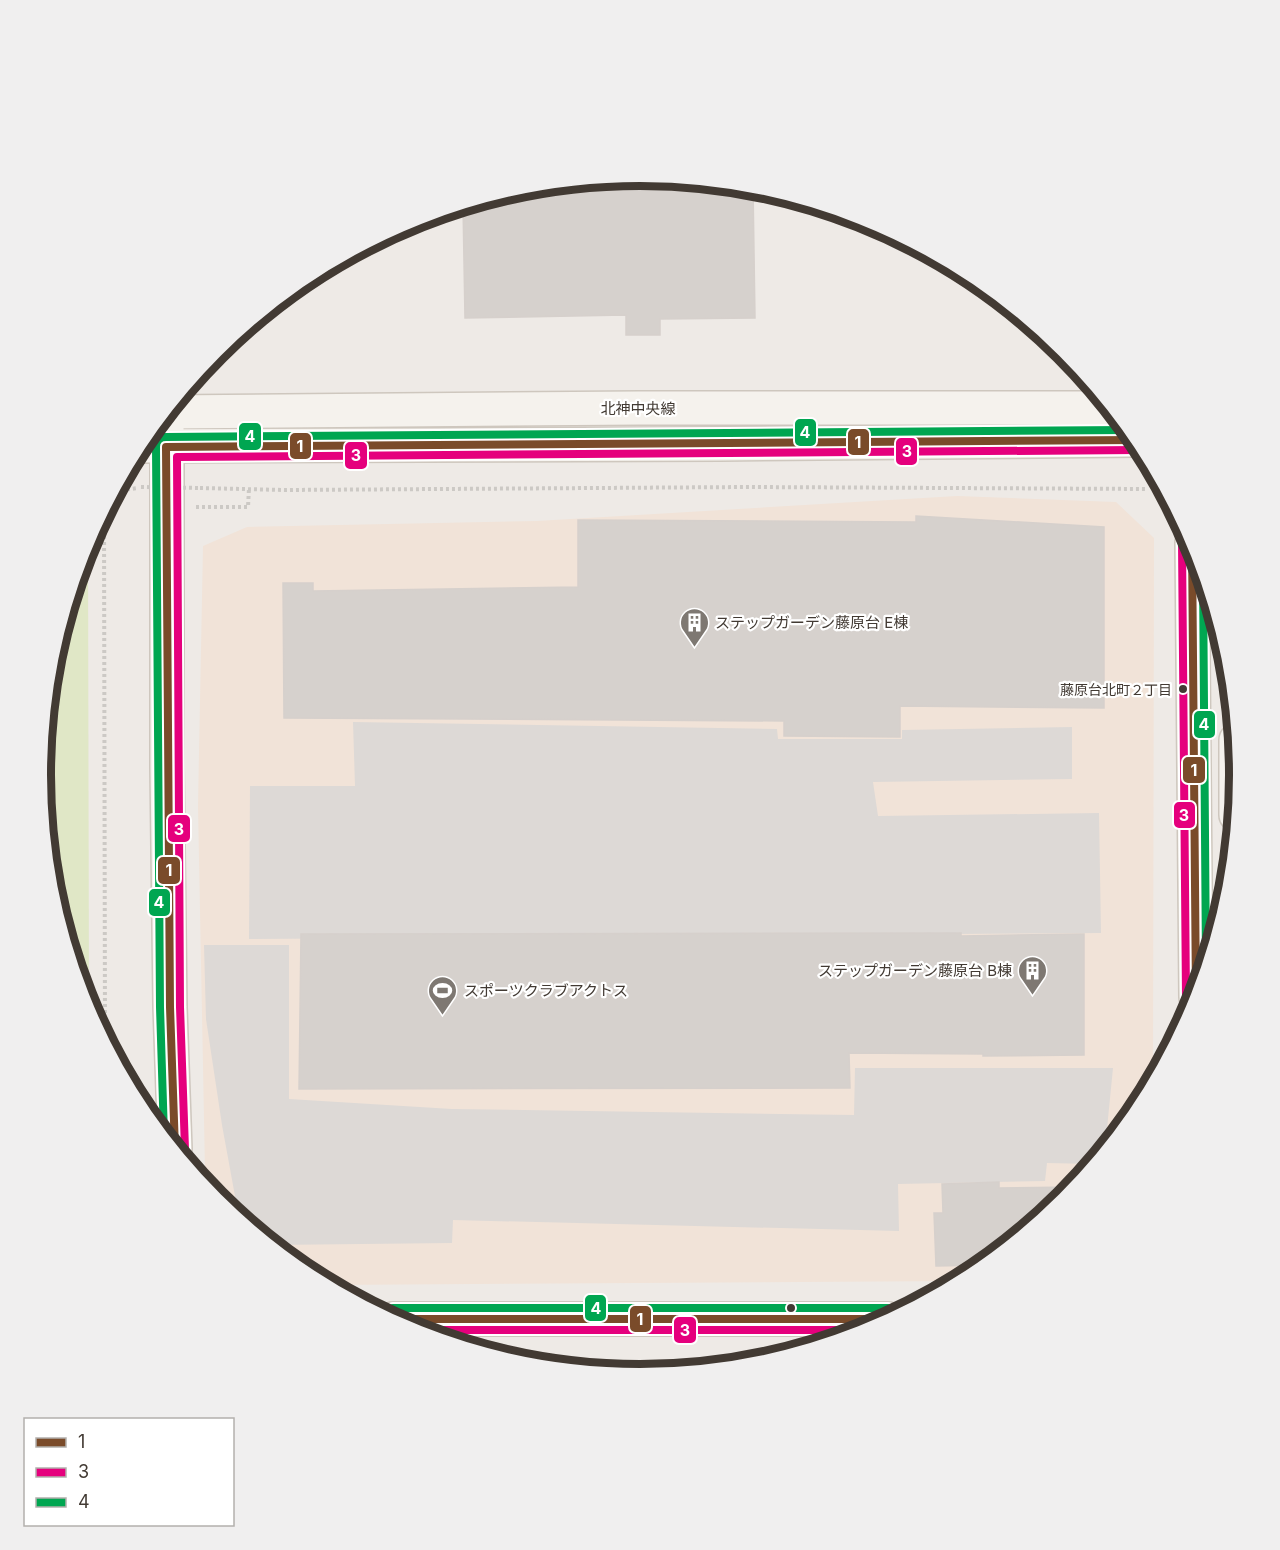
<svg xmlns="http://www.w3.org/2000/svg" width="1280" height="1550" font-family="Inter,'Noto Sans JP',sans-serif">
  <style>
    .commercial { fill: #f1e3d8 }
    .green { fill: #e0e7c6 }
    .parking { fill: #ddd9d6 }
    .building { fill: #d6d1cd; stroke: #d6d0cc; stroke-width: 1.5 }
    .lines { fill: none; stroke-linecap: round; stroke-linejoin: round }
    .secondary-casing { stroke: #cec7be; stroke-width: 36 }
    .path { stroke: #ccc9c5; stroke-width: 4; stroke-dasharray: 3 3; stroke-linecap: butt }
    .secondary { stroke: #f5f2ed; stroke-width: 33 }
    .path-bridge { stroke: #ccc9c5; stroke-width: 4; stroke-dasharray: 3 3; stroke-linecap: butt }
    .bus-1-casing { stroke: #fff; stroke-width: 12 }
    .bus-2-casing { stroke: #fff; stroke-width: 12 }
    .bus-3-casing { stroke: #fff; stroke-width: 12 }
    .bus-1 { stroke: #7a4b2a; stroke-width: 8 }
    .bus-2 { stroke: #e5007d; stroke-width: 8 }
    .bus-3 { stroke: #00a651; stroke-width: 8 }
    .bus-dot { fill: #423a33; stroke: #fff; stroke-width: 2 }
    .labels { text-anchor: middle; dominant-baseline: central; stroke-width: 4.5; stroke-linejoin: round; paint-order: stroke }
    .bus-label { font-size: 14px; fill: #423a33; stroke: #fff; text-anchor: end }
    .street-label { font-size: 15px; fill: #423a33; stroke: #fff }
    .poi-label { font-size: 15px; fill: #423a33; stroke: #fff; text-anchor: start }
    .rim { fill: none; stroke: #423a33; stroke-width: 8 }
    .line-badge { stroke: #fff; stroke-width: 2 }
    .badge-label { font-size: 16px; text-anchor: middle; font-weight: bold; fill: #fff }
  </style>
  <rect width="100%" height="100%" fill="#eeeae6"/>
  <g class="commercial">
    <path d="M 957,496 L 1116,502 L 1154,538 L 1153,1081 L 1138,1108 L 1064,1199 L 973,1274 L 958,1281 L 328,1285 L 307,1273 L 216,1199 L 208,1189 L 205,1171 L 198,806 L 203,546 L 247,527 L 537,521 Z"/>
    <path d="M 765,1361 L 757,1363 L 640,1374 L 537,1364 Z"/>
  </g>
  <path class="green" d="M 88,543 L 89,1009 L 86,1004 L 52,892 L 41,775 L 52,658 Z"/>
  <g class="parking">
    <path d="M 353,722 L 777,729 L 778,739 L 902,739 L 902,730 L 1072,727 L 1072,779 L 873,782 L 878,816 L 1099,813 L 1101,933 L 249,939 L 250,786 L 355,786 Z"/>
    <path d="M 204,945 L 289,945 L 289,1099 L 452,1109 L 854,1115 L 855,1068 L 1113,1068 L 1105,1149 L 1093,1164 L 1047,1163 L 1045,1181 L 898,1184 L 899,1231 L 453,1220 L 452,1243 L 272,1245 L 239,1218 L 222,1125 L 206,1019 Z"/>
  </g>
  <g class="building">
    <path d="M 640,176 L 753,187 L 755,318 L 660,319 L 660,335 L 626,335 L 626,315 L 465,318 L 463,205 L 523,187 Z"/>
    <path d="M 916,516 L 1104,527 L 1104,708 L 900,706 L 900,737 L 784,736 L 784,721 L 284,718 L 283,583 L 313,583 L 313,591 L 578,587 L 578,520 L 916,522 Z"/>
    <path d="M 961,933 L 961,936 L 1084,934 L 1084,1055 L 983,1056 L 983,1054 L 849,1053 L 850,1088 L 299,1089 L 301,934 Z"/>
    <path d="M 999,1182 L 999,1188 L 1073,1187 L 1064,1199 L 984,1265 L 936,1266 L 934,1213 L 943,1213 L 942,1184 Z"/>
  </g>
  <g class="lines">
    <defs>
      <g id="secondary">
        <path d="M 166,412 L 639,408 L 1110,408"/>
        <path d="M 167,426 L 167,767 L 170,1007 L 175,1149"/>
        <path d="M 139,446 L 720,444 L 1137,440"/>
        <path d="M 1192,543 L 1196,997"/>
        <path d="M 1236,815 L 1236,740"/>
        <path d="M 393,1319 L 888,1319"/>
      </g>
    </defs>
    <use href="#secondary" class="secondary-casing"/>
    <g class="path">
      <path d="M 200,488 L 284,490 L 750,487 L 1147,489"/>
      <path d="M 115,491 L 138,488"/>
      <path d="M 196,507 L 248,507 L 249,488"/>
      <path d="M 104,512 L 105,1040"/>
    </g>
    <use href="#secondary" class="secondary"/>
    <path class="path-bridge" d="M 141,487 L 200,488"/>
    <defs>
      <g id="bus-1">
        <path d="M 1192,543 L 1196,997"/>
        <path d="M 175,1149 L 170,1007 L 166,447 L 1137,440"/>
        <path d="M 393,1319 L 888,1319"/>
      </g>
      <g id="bus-2">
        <path d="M 1182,543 L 1186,997"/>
        <path d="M 185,1149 L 180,1007 L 177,457 L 1137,450"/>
        <path d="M 413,1330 L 867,1330"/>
      </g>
      <g id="bus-3">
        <path d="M 1203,575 L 1206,964"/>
        <path d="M 164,1135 L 160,1007 L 156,447 C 156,441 160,437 166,437 L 1128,430"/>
        <path d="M 393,1308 L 888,1308"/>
      </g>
    </defs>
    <use href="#bus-1" class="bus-1-casing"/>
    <use href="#bus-2" class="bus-2-casing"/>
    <use href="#bus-3" class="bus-3-casing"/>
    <use href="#bus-1" class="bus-1"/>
    <use href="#bus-2" class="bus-2"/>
    <use href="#bus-3" class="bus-3"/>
  </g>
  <defs>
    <symbol id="building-pin" viewBox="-11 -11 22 30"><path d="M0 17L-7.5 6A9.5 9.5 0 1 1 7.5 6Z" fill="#7e7872" stroke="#fff"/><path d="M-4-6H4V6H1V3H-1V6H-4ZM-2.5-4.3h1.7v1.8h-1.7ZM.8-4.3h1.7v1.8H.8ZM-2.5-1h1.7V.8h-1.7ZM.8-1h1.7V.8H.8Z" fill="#fff"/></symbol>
    <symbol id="stadium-pin" viewBox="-11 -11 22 30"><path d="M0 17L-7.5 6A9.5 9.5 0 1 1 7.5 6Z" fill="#7e7872" stroke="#fff"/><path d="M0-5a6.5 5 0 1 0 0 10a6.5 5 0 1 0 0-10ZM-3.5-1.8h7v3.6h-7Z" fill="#fff"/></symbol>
  </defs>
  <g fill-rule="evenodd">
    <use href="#building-pin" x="678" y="606" width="33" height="45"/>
    <use href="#building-pin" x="1016" y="954" width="33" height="45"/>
    <use href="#stadium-pin" x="426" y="974" width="33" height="45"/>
  </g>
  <g class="bus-dot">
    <circle cx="1183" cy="689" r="5"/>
    <circle cx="791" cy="1308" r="5"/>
  </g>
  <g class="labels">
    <g class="bus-label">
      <text x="1172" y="689">藤原台北町２丁目</text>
    </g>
    <g class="street-label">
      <text x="638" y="408">北神中央線</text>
    </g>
    <g class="poi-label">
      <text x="715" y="622">ステップガーデン藤原台 E棟</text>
      <text x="1012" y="970" text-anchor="end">ステップガーデン藤原台 B棟</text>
      <text x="464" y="990">スポーツクラブアクトス</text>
    </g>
  </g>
  <path d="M0 0H1280V1550H0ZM51 775a589 589 0 1 1 1178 0a589 589 0 1 1-1178 0Z" fill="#f0efef" fill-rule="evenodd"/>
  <path class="rim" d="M51 775a589 589 0 1 1 1178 0a589 589 0 1 1-1178 0Z"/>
  <g class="line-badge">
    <rect x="794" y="418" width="23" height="29" rx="6" fill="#00a651"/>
    <rect x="238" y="422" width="24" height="29" rx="6" fill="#00a651"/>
    <rect x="847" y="428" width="23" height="28" rx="6" fill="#7a4b2a"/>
    <rect x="289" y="432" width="23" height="28" rx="6" fill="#7a4b2a"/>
    <rect x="895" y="437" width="23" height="29" rx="6" fill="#e5007d"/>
    <rect x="344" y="441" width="24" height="29" rx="6" fill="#e5007d"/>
    <rect x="1193" y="710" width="23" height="29" rx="6" fill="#00a651"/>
    <rect x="1182" y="756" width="24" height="28" rx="6" fill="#7a4b2a"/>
    <rect x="1173" y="801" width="23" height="28" rx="6" fill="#e5007d"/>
    <rect x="167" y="814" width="24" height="29" rx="6" fill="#e5007d"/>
    <rect x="157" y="856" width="24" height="29" rx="6" fill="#7a4b2a"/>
    <rect x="148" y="888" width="23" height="29" rx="6" fill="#00a651"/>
    <rect x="584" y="1294" width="23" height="28" rx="6" fill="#00a651"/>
    <rect x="629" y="1305" width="23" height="28" rx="6" fill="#7a4b2a"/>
    <rect x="673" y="1316" width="24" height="28" rx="6" fill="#e5007d"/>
  </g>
  <g class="badge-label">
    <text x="805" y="438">4</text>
    <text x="250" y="442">4</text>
    <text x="858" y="448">1</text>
    <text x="300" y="452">1</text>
    <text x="907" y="457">3</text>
    <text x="356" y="461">3</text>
    <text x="1204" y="730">4</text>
    <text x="1194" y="776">1</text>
    <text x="1184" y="821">3</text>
    <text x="179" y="835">3</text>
    <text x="169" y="876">1</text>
    <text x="159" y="908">4</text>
    <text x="596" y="1314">4</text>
    <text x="640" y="1325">1</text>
    <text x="685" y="1336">3</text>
  </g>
  <rect x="24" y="1418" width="210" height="108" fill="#ffffff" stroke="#b3b0ad" stroke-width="1.5"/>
  <rect x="36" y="1438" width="30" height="9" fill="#7a4b2a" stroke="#b3b0ad" stroke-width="1.5"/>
  <text x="78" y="1448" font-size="18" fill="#423a33">1</text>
  <rect x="36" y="1468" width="30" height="9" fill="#e5007d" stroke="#b3b0ad" stroke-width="1.5"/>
  <text x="78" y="1478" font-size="18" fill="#423a33">3</text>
  <rect x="36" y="1498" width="30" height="9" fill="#00a651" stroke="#b3b0ad" stroke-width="1.5"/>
  <text x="78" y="1508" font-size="18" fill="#423a33">4</text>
</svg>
